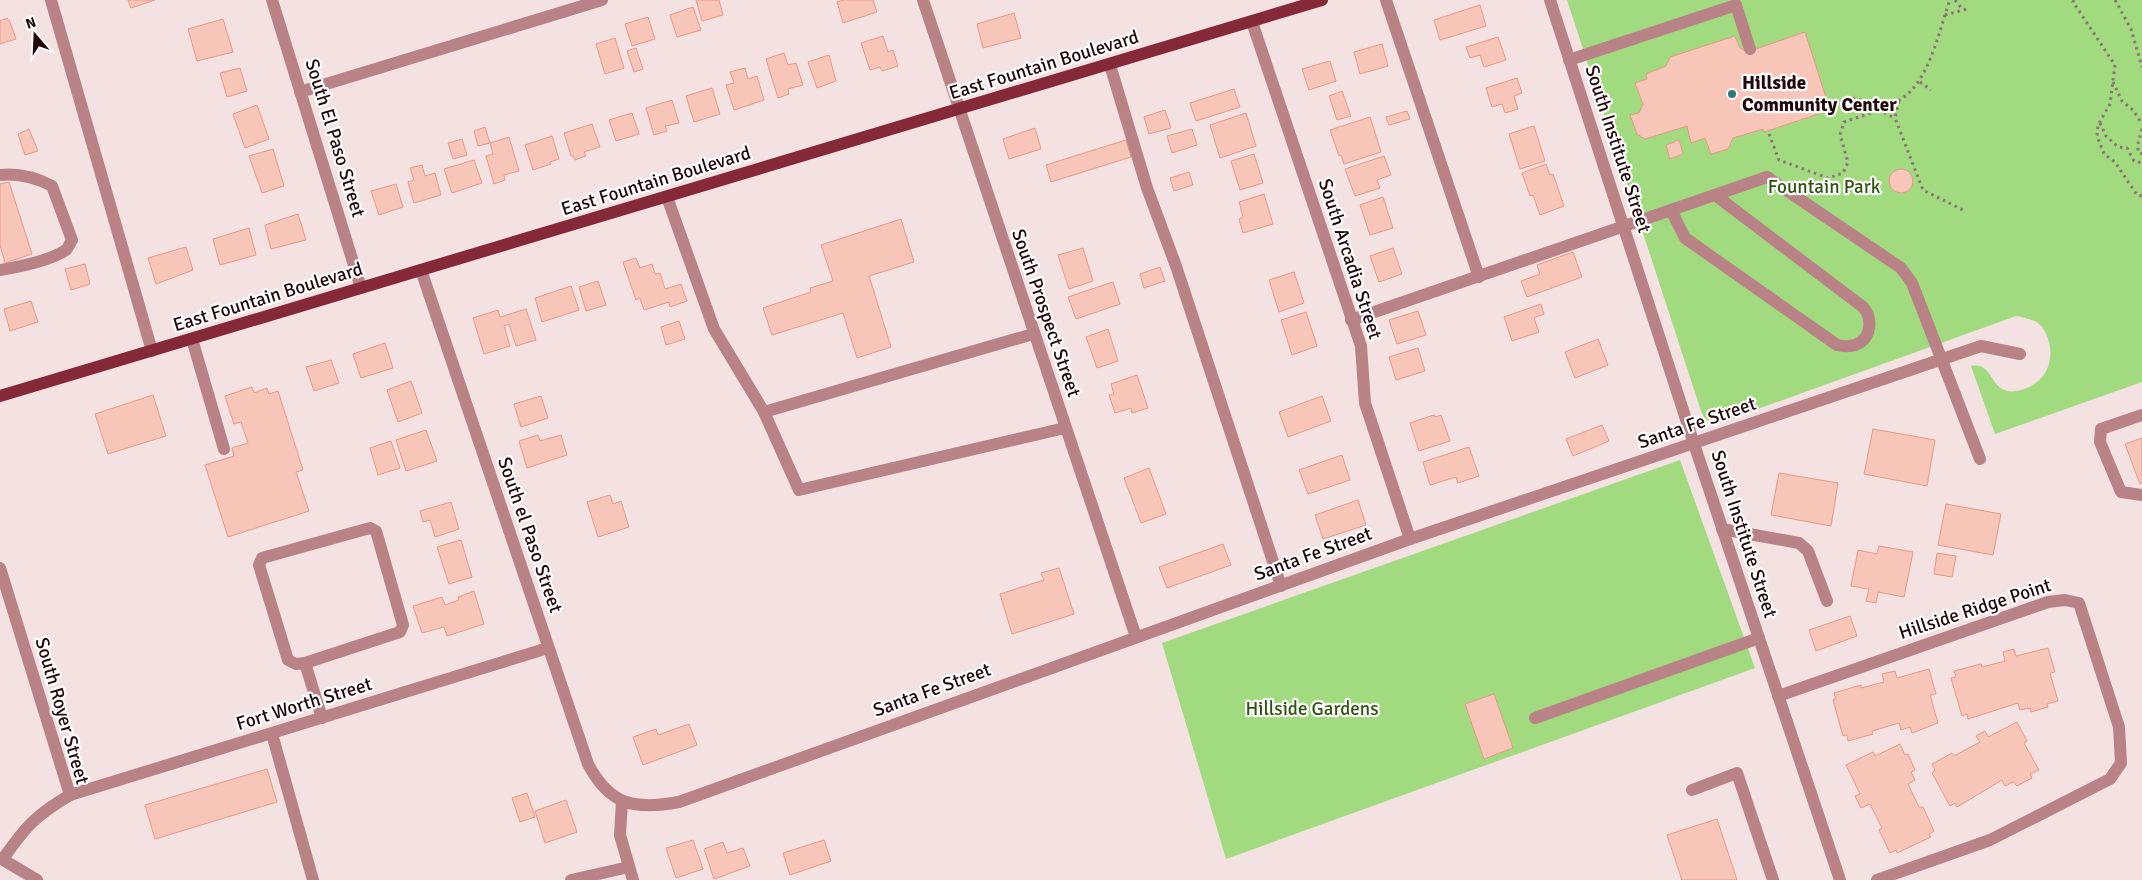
<svg xmlns="http://www.w3.org/2000/svg" width="2142" height="880" font-family="Signika,sans-serif">
  <style>
    .green { fill: #a1da7f }
    .building { fill: #f8c6b9; stroke: #e89885 }
    .lines { fill: none; stroke-linecap: round; stroke-linejoin: round }
    .path { stroke: #8b7476; stroke-width: 3; stroke-dasharray: 2.5 4; stroke-linecap: butt }
    .minor { stroke: #b88286; stroke-width: 12 }
    .major { stroke: #852939; stroke-width: 12 }
    .poi-dot { fill: #2e7777; stroke: #fff; stroke-width: 2 }
    .labels { text-anchor: middle; dominant-baseline: central; stroke-width: 4.5; stroke-linejoin: round; paint-order: stroke }
    .street-label { font-size: 19px; fill: #23060a; stroke: #fff }
    .poi-label { font-size: 19px; font-weight: bold; fill: #23060a; stroke: #fff; text-anchor: start }
    .park-label { font-size: 19px; fill: #2e540e; stroke: #fff }
  </style>
  <rect width="100%" height="100%" fill="#f4e2e2"/>
  <g class="green">
    <path d="M 1567,0 L 2142,0 L 2142,382 L 1995,434 L 1971,366 C 1995,361 1989,396 2017,391 C 2043,386 2056,364 2048,339 C 2046,332 2042,325 2035,321 C 2029,319 2022,317 2016,316 L 1716,424 L 1705,419 L 1701,411 Z"/>
    <path d="M 1680,460 L 1755,668 L 1226,859 L 1162,643 Z"/>
  </g>
  <g class="building">
    <path d="M 128,0 L 155,0 L 131,8 Z"/>
    <path d="M 696,0 L 719,0 L 723,15 L 702,21 Z"/>
    <path d="M 844,0 L 873,0 L 877,12 L 843,23 L 837,2 Z"/>
    <path d="M 1480,5 L 1486,26 L 1440,40 L 1434,20 Z"/>
    <path d="M 693,7 L 701,30 L 677,37 L 670,15 Z"/>
    <path d="M 1014,13 L 1021,38 L 983,48 L 977,24 Z"/>
    <path d="M 648,17 L 655,39 L 632,46 L 625,24 Z"/>
    <path d="M 7,18 L 10,22 L 16,39 L 0,44 L 0,21 Z"/>
    <path d="M 223,19 L 233,52 L 197,61 L 188,29 Z"/>
    <path d="M 1805,32 L 1830,110 L 1764,132 L 1763,129 L 1733,138 L 1728,149 L 1711,154 L 1705,138 L 1691,143 L 1687,126 L 1645,139 L 1637,134 L 1630,115 L 1639,113 L 1643,104 L 1635,83 L 1647,79 L 1646,74 L 1666,66 L 1670,57 L 1735,36 L 1740,48 L 1747,52 Z"/>
    <path d="M 883,36 L 888,52 L 893,50 L 898,66 L 882,71 L 880,67 L 870,70 L 861,43 Z"/>
    <path d="M 1498,37 L 1506,60 L 1484,67 L 1480,55 L 1470,58 L 1466,47 Z"/>
    <path d="M 615,38 L 624,68 L 605,74 L 596,44 Z"/>
    <path d="M 1382,44 L 1388,66 L 1360,74 L 1354,52 Z"/>
    <path d="M 636,48 L 643,69 L 634,72 L 627,51 Z"/>
    <path d="M 784,53 L 788,65 L 796,63 L 803,85 L 788,89 L 789,94 L 778,98 L 766,59 Z"/>
    <path d="M 829,55 L 836,81 L 817,88 L 808,62 Z"/>
    <path d="M 1330,61 L 1336,81 L 1309,90 L 1302,69 Z"/>
    <path d="M 240,68 L 247,91 L 227,97 L 220,73 Z"/>
    <path d="M 745,68 L 748,79 L 757,76 L 764,100 L 734,110 L 726,85 L 734,83 L 730,72 Z"/>
    <path d="M 1517,78 L 1522,93 L 1514,96 L 1518,109 L 1505,113 L 1502,104 L 1492,107 L 1486,88 Z"/>
    <path d="M 712,88 L 720,114 L 694,122 L 686,96 Z"/>
    <path d="M 1234,89 L 1240,107 L 1196,121 L 1190,103 Z"/>
    <path d="M 1342,91 L 1351,116 L 1337,120 L 1329,96 Z"/>
    <path d="M 672,100 L 679,123 L 665,126 L 667,131 L 654,135 L 646,108 Z"/>
    <path d="M 257,105 L 269,139 L 245,148 L 233,114 Z"/>
    <path d="M 1165,110 L 1171,128 L 1149,134 L 1144,117 Z"/>
    <path d="M 1407,111 L 1410,119 L 1389,125 L 1386,117 Z"/>
    <path d="M 632,113 L 639,134 L 616,141 L 609,120 Z"/>
    <path d="M 1246,113 L 1256,146 L 1220,158 L 1210,125 Z"/>
    <path d="M 1370,117 L 1381,152 L 1344,164 L 1341,155 L 1339,156 L 1330,130 Z"/>
    <path d="M 592,124 L 600,147 L 584,152 L 586,156 L 575,160 L 573,156 L 571,156 L 564,133 Z"/>
    <path d="M 1534,126 L 1545,161 L 1520,169 L 1509,134 Z"/>
    <path d="M 485,127 L 490,143 L 478,146 L 474,131 Z"/>
    <path d="M 1035,128 L 1041,149 L 1009,159 L 1003,139 Z"/>
    <path d="M 29,129 L 38,151 L 25,155 L 18,134 Z"/>
    <path d="M 1192,129 L 1197,145 L 1172,153 L 1167,136 Z"/>
    <path d="M 552,136 L 559,159 L 550,162 L 551,164 L 533,170 L 525,145 Z"/>
    <path d="M 509,137 L 519,171 L 504,175 L 505,180 L 494,184 L 486,156 L 493,154 L 490,143 Z"/>
    <path d="M 462,139 L 467,155 L 453,159 L 448,143 Z"/>
    <path d="M 1126,140 L 1131,157 L 1051,182 L 1046,165 Z"/>
    <path d="M 1679,140 L 1683,154 L 1670,159 L 1666,145 Z"/>
    <path d="M 273,149 L 284,186 L 262,193 L 249,156 Z"/>
    <path d="M 1254,154 L 1263,183 L 1240,190 L 1231,161 Z"/>
    <path d="M 1384,156 L 1391,175 L 1377,180 L 1380,188 L 1355,196 L 1345,169 Z"/>
    <path d="M 474,160 L 482,183 L 452,193 L 444,169 Z"/>
    <path d="M 1546,164 L 1550,175 L 1553,174 L 1564,206 L 1540,215 L 1533,195 L 1530,196 L 1522,173 Z"/>
    <path d="M 422,165 L 425,176 L 435,173 L 441,195 L 414,203 L 408,182 L 414,180 L 410,168 Z"/>
    <circle cx="1901" cy="181" r="12"/>
    <path d="M 1189,172 L 1193,185 L 1174,191 L 1170,178 Z"/>
    <path d="M 9,182 L 32,254 L 5,263 L 0,245 L 0,184 Z"/>
    <path d="M 396,184 L 403,207 L 379,215 L 371,191 Z"/>
    <path d="M 1264,194 L 1273,224 L 1243,233 L 1239,219 L 1243,217 L 1239,202 Z"/>
    <path d="M 1383,197 L 1393,228 L 1370,235 L 1360,205 Z"/>
    <path d="M 298,214 L 306,240 L 271,249 L 265,225 Z"/>
    <path d="M 901,219 L 914,262 L 869,276 L 891,347 L 857,358 L 843,313 L 772,335 L 763,308 L 811,292 L 810,288 L 833,281 L 821,245 Z"/>
    <path d="M 249,228 L 256,255 L 220,265 L 213,239 Z"/>
    <path d="M 186,247 L 193,270 L 156,284 L 148,258 Z"/>
    <path d="M 1083,248 L 1093,281 L 1069,289 L 1058,255 Z"/>
    <path d="M 1393,248 L 1402,274 L 1379,282 L 1370,256 Z"/>
    <path d="M 1573,252 L 1582,277 L 1527,297 L 1521,281 L 1540,274 L 1537,265 Z"/>
    <path d="M 636,258 L 640,268 L 652,264 L 655,274 L 660,273 L 665,289 L 681,284 L 687,301 L 670,307 L 669,302 L 644,310 L 640,298 L 636,300 L 623,262 Z"/>
    <path d="M 85,264 L 90,284 L 71,290 L 65,269 Z"/>
    <path d="M 1160,267 L 1165,281 L 1144,288 L 1140,274 Z"/>
    <path d="M 1294,272 L 1304,303 L 1279,312 L 1269,280 Z"/>
    <path d="M 598,281 L 606,305 L 586,311 L 579,287 Z"/>
    <path d="M 1113,282 L 1120,304 L 1076,319 L 1068,297 Z"/>
    <path d="M 571,286 L 579,310 L 542,322 L 535,298 Z"/>
    <path d="M 31,301 L 38,322 L 10,331 L 4,309 Z"/>
    <path d="M 1541,304 L 1544,314 L 1534,318 L 1539,332 L 1512,341 L 1504,317 Z"/>
    <path d="M 526,309 L 536,340 L 516,346 L 509,324 L 504,326 L 510,346 L 484,354 L 473,318 L 498,310 L 500,317 Z"/>
    <path d="M 1418,311 L 1426,335 L 1397,344 L 1389,320 Z"/>
    <path d="M 1306,312 L 1317,346 L 1292,355 L 1281,320 Z"/>
    <path d="M 679,321 L 685,339 L 666,345 L 661,327 Z"/>
    <path d="M 1108,329 L 1118,361 L 1097,368 L 1086,337 Z"/>
    <path d="M 1598,339 L 1608,365 L 1575,378 L 1565,352 Z"/>
    <path d="M 385,343 L 393,368 L 361,378 L 353,354 Z"/>
    <path d="M 1418,348 L 1425,371 L 1396,380 L 1389,357 Z"/>
    <path d="M 331,360 L 339,383 L 314,391 L 306,367 Z"/>
    <path d="M 1137,375 L 1148,408 L 1132,413 L 1131,408 L 1115,413 L 1109,395 L 1114,394 L 1111,384 Z"/>
    <path d="M 411,381 L 422,413 L 398,422 L 387,390 Z"/>
    <path d="M 252,387 L 254,393 L 267,388 L 269,394 L 278,391 L 303,470 L 296,472 L 309,511 L 228,537 L 205,465 L 234,456 L 232,448 L 248,443 L 241,422 L 234,424 L 225,396 Z"/>
    <path d="M 153,395 L 166,436 L 108,454 L 95,414 Z"/>
    <path d="M 541,396 L 548,418 L 521,427 L 514,404 Z"/>
    <path d="M 1322,396 L 1331,421 L 1288,437 L 1279,412 Z"/>
    <path d="M 1434,415 L 1435,417 L 1441,415 L 1450,441 L 1419,451 L 1410,423 Z"/>
    <path d="M 1602,425 L 1609,441 L 1573,456 L 1566,439 Z"/>
    <path d="M 1873,429 L 1935,440 L 1927,486 L 1864,474 Z"/>
    <path d="M 426,430 L 437,461 L 406,471 L 396,440 Z"/>
    <path d="M 538,435 L 540,441 L 561,435 L 567,455 L 527,468 L 519,441 Z"/>
    <path d="M 2142,438 L 2142,483 L 2140,484 L 2125,444 Z"/>
    <path d="M 391,441 L 400,468 L 378,475 L 370,448 Z"/>
    <path d="M 1469,447 L 1479,476 L 1458,483 L 1456,477 L 1430,485 L 1423,462 Z"/>
    <path d="M 1342,455 L 1350,480 L 1308,494 L 1299,470 Z"/>
    <path d="M 1149,468 L 1166,514 L 1141,523 L 1124,478 Z"/>
    <path d="M 1779,473 L 1838,483 L 1831,526 L 1771,515 Z"/>
    <path d="M 610,495 L 613,504 L 621,501 L 629,527 L 598,537 L 587,502 Z"/>
    <path d="M 1358,500 L 1366,525 L 1323,539 L 1315,515 Z"/>
    <path d="M 451,502 L 459,529 L 435,537 L 430,520 L 423,522 L 420,511 Z"/>
    <path d="M 1946,504 L 2001,514 L 1993,555 L 1938,545 Z"/>
    <path d="M 461,540 L 472,577 L 449,584 L 437,547 Z"/>
    <path d="M 1223,544 L 1231,565 L 1167,588 L 1159,567 Z"/>
    <path d="M 1879,546 L 1913,552 L 1904,597 L 1878,592 L 1876,603 L 1866,601 L 1869,589 L 1851,586 L 1858,550 L 1877,554 Z"/>
    <path d="M 1937,553 L 1956,556 L 1952,577 L 1934,574 Z"/>
    <path d="M 1059,568 L 1074,614 L 1012,634 L 1000,594 L 1044,580 L 1041,573 Z"/>
    <path d="M 474,591 L 484,624 L 447,636 L 444,627 L 422,633 L 413,606 L 442,597 L 445,605 L 459,600 L 458,597 Z"/>
    <path d="M 1850,616 L 1857,636 L 1816,651 L 1809,630 Z"/>
    <path d="M 2048,648 L 2055,672 L 2050,673 L 2058,701 L 2047,704 L 2048,707 L 2031,712 L 2030,708 L 2020,710 L 2018,703 L 1968,719 L 1967,714 L 1962,716 L 1951,678 L 1956,677 L 1954,671 L 1981,664 L 1982,667 L 2005,661 L 2003,652 L 2014,649 L 2016,656 Z"/>
    <path d="M 1929,669 L 1936,694 L 1930,695 L 1938,723 L 1912,733 L 1910,727 L 1901,730 L 1899,723 L 1872,731 L 1873,734 L 1848,741 L 1847,735 L 1843,736 L 1833,700 L 1836,699 L 1834,693 L 1861,685 L 1861,688 L 1884,682 L 1882,674 L 1895,671 L 1897,678 Z"/>
    <path d="M 1494,694 L 1513,748 L 1484,759 L 1465,704 Z"/>
    <path d="M 2017,722 L 2027,741 L 2024,743 L 2039,770 L 2030,774 L 2032,778 L 2017,786 L 2013,782 L 2005,786 L 2002,780 L 1957,807 L 1955,803 L 1950,806 L 1932,773 L 1935,770 L 1932,764 L 1952,753 L 1954,756 L 1980,742 L 1976,736 L 1985,731 L 1988,737 Z"/>
    <path d="M 689,724 L 697,745 L 643,765 L 633,737 L 656,729 L 658,735 Z"/>
    <path d="M 1900,744 L 1905,755 L 1908,754 L 1915,770 L 1911,772 L 1915,780 L 1908,784 L 1919,807 L 1923,807 L 1934,831 L 1929,834 L 1931,837 L 1897,853 L 1896,850 L 1890,853 L 1879,830 L 1882,828 L 1870,804 L 1861,808 L 1855,796 L 1860,794 L 1846,765 L 1873,752 L 1875,756 Z"/>
    <path d="M 267,769 L 277,802 L 155,839 L 145,805 Z"/>
    <path d="M 527,793 L 535,817 L 520,822 L 512,798 Z"/>
    <path d="M 566,800 L 577,832 L 545,843 L 535,811 Z"/>
    <path d="M 1717,819 L 1737,880 L 1682,880 L 1667,835 Z"/>
    <path d="M 693,840 L 703,869 L 676,878 L 666,848 Z"/>
    <path d="M 824,840 L 831,861 L 790,875 L 783,853 Z"/>
    <path d="M 723,842 L 727,853 L 743,848 L 750,866 L 714,879 L 704,849 Z"/>
  </g>
  <g class="lines">
    <g class="path">
      <path d="M 1955,0 L 1963,10"/>
      <path d="M 2074,0 L 2073,2 L 2115,65 L 2110,104 L 2098,125 L 2097,136 L 2104,154 L 2115,162 L 2137,195 L 2142,196"/>
      <path d="M 2115,0 L 2131,29 L 2142,67"/>
      <path d="M 1945,15 L 1970,8"/>
      <path d="M 1920,82 L 1931,90"/>
      <path d="M 2113,82 L 2122,101 L 2133,110 L 2142,124"/>
      <path d="M 1899,101 L 1895,118 L 1923,190 L 1963,210"/>
      <path d="M 1834,105 L 1855,98 L 1863,101 L 1868,113"/>
      <path d="M 1878,110 L 1895,118"/>
      <path d="M 2100,123 L 2106,136 L 2118,147 L 2127,148 L 2134,161 L 2142,163"/>
      <path d="M 2142,129 L 2138,144 L 2138,152 L 2142,154"/>
      <path d="M 1769,134 L 1779,160 L 1828,178 L 1843,173 L 1848,162 L 1840,135 L 1844,122 C 1861,116 1881,111 1898,101 C 1930,83 1938,32 1950,0"/>
    </g>
    <g class="minor">
      <path d="M 51,0 L 152,351"/>
      <path d="M 272,0 L 361,288"/>
      <path d="M 923,0 L 1136,637"/>
      <path d="M 1386,0 L 1479,277"/>
      <path d="M 1550,0 L 1694,444 L 1840,880"/>
      <path d="M 1252,22 L 1361,346 L 1365,403 L 1410,539"/>
      <path d="M 1569,60 L 1736,5 L 1750,49"/>
      <path d="M 1110,65 L 1147,188 L 1176,266 L 1281,586"/>
      <path d="M 300,92 L 602,0"/>
      <path d="M 0,175 C 19,173 35,177 52,186 L 72,240 C 70,243 68,248 66,250 C 51,260 18,267 0,270"/>
      <path d="M 667,197 L 714,329 L 764,412 L 799,490 L 1065,428"/>
      <path d="M 1671,210 L 1685,238 L 1837,345 C 1840,345 1845,347 1849,346 C 1870,345 1875,320 1863,307 L 1715,195"/>
      <path d="M 421,270 L 588,764 C 610,806 635,810 679,802 L 1410,539 L 1981,346 L 2020,354"/>
      <path d="M 1351,320 L 1767,177 L 1901,268 L 1912,283 L 1980,459"/>
      <path d="M 192,339 L 224,449"/>
      <path d="M 764,412 L 1033,334"/>
      <path d="M 2142,415 L 2101,429 L 2100,442 L 2121,492 L 2142,495"/>
      <path d="M 1722,529 L 1799,543 L 1808,551 L 1827,601"/>
      <path d="M 0,568 L 70,795 C 36,815 25,827 3,859"/>
      <path d="M 305,663 L 400,632 L 403,625 L 376,531 L 370,528 L 262,558 L 259,565 L 288,660 L 296,664 L 305,663 L 322,718"/>
      <path d="M 1778,696 L 2048,602 L 2065,600 L 2079,603 L 2119,727 L 2121,763 L 2110,779 L 1990,840 L 1877,880"/>
      <path d="M 1535,718 L 1759,638"/>
      <path d="M 272,734 L 313,880"/>
      <path d="M 1692,790 L 1737,773 L 1773,880"/>
      <path d="M 70,795 L 548,648"/>
      <path d="M 622,801 L 620,835 L 633,880"/>
      <path d="M 0,858 L 37,880"/>
      <path d="M 571,880 L 629,867"/>
    </g>
    <path class="major" d="M 0,396 L 1322,0"/>
  </g>
  <circle class="poi-dot" cx="1732" cy="94" r="5"/>
  <g class="labels">
    <g class="street-label">
      <text transform="translate(1044 65) rotate(-17)">East Fountain Boulevard</text>
      <text transform="translate(335 138) rotate(73)">South El Paso Street</text>
      <text transform="translate(1618 149) rotate(72)">South Institute Street</text>
      <text transform="translate(656 181) rotate(-17)">East Fountain Boulevard</text>
      <text transform="translate(1350 259) rotate(72)">South Arcadia Street</text>
      <text transform="translate(268 297) rotate(-17)">East Fountain Boulevard</text>
      <text transform="translate(1046 313) rotate(71)">South Prospect Street</text>
      <text transform="translate(1697 423) rotate(-19)">Santa Fe Street</text>
      <text transform="translate(1744 534) rotate(72)">South Institute Street</text>
      <text transform="translate(530 535) rotate(71)">South el Paso Street</text>
      <text transform="translate(1313 554) rotate(-20)">Santa Fe Street</text>
      <text transform="translate(1975 609) rotate(-18)">Hillside Ridge Point</text>
      <text transform="translate(932 690) rotate(-20)">Santa Fe Street</text>
      <text transform="translate(304 704) rotate(-17)">Fort Worth Street</text>
      <text transform="translate(62 711) rotate(74)">South Royer Street</text>
    </g>
    <g class="poi-label">
      <text x="1742" y="83">Hillside<tspan x="1742" dy="22">Community Center</tspan></text>
    </g>
    <g class="park-label">
      <text x="1824" y="187">Fountain Park</text>
      <text x="1312" y="709">Hillside Gardens</text>
    </g>
  </g>
  <g transform="translate(35 35) rotate(341)" stroke="#ffffff" stroke-width="4" paint-order="stroke">
  <path d="M0-4L9 19L0 12L-9 19Z" fill="#23060a"/>
  <text y="-8" font-size="14" font-weight="bold" text-anchor="middle" fill="#23060a">N</text>
  </g>
</svg>
